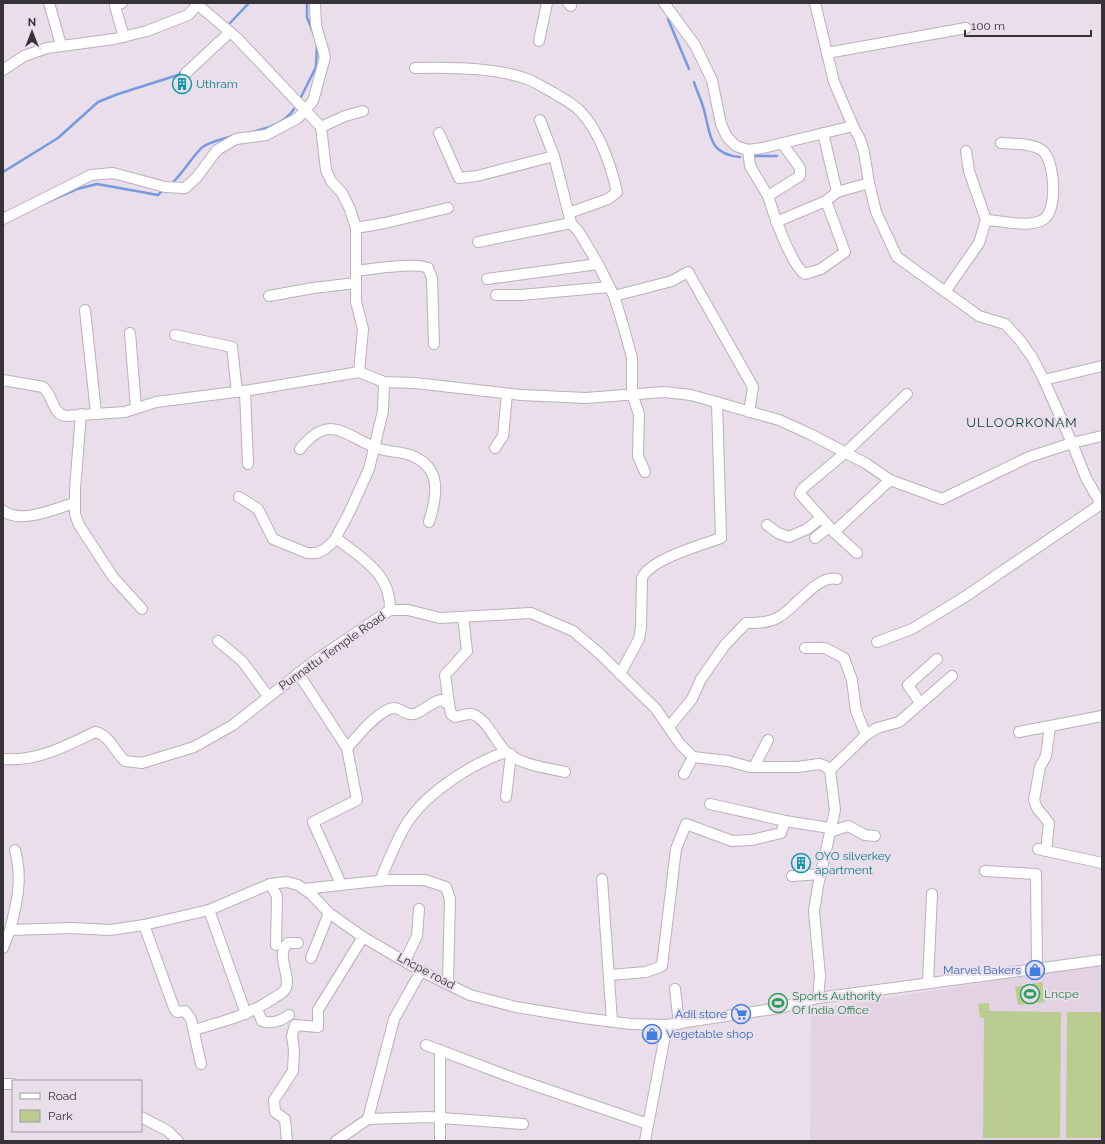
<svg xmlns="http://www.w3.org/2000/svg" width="1105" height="1144" font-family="Raleway,sans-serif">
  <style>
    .education { fill: #e2d2e4 }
    .green { fill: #bacc8f }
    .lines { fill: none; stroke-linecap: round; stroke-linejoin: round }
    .stream { stroke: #769ae1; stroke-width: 2.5 }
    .minor-casing { stroke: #bab0bb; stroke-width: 12 }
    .minor { stroke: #fff; stroke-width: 10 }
    .labels { text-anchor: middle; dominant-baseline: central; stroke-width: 4; stroke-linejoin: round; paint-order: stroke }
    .culture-label { font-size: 12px; fill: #0d838f; stroke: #e9deea; text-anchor: start }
    .street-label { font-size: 12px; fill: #363237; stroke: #e9deea }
    .shop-label { font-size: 12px; fill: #366cbe; stroke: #e9deea; text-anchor: end }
    .leisure-label { font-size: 12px; fill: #27864d; stroke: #e9deea; text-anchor: start }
    .neighbourhood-label { font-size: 13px; letter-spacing: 1px; fill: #053e32; stroke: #e9deea }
  </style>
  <rect width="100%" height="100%" fill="#e9deea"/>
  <path class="education" d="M 1102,964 L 1102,1141 L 810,1141 L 811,1010 Z"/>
  <g class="green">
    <path d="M 1042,982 L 1045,1002 L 1018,1005 L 1015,987 Z"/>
    <path d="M 989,1003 L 989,1011 L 1061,1012 L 1060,1138 L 983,1138 L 984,1018 L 980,1018 L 978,1004 Z"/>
    <path d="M 1067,1012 L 1102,1012 L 1102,1138 L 1066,1138 Z"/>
  </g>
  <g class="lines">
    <g class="stream">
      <path d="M 307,3 L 307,17 L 314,35"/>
      <path d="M 668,19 L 689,69"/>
      <path d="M 230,23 L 249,3"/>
      <path d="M 694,82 C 697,92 703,103 705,114 C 711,138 710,154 740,157"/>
      <path d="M 301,97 L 316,67 L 317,44"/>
      <path d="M 755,156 L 777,156"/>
      <path d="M 3,172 L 58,138 L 98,102 L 118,94 L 178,75 L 183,70"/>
      <path d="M 174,181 C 183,173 196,151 204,146 C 230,131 277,136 294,109"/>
      <path d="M 45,203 L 77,189 L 97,184 L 158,195 L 161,192"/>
    </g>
    <defs>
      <g id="minor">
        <path d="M 49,3 L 61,45"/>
        <path d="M 122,3 L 115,6 L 124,37"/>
        <path d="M 568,3 L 571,6"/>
        <path d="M 664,3 L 695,45 L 712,80 L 721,124 L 727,137 L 736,146 L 748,150 L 763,148 L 853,126 L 860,139 L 864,152 L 869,183 L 876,212 L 897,257 L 979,316 L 1005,324 L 1019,339 L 1032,357 L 1044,380 L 1072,443 L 1102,436"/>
        <path d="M 815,3 L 834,82 L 853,126"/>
        <path d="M 198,5 L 237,38 L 321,127 L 326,170 L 331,181 L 342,193 L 350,209 L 356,228 L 356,302 L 363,329 L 359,372 L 384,382 L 415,383 L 521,395 L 586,398 L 664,392 L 691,395 L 779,420 L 810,434 L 867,464 L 890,480 L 942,499 L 1029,457 L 1072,443 L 1086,478 L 1102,506"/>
        <path d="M 539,41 L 547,3"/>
        <path d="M 827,53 L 966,28"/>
        <path d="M 415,68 C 449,67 498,67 530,80 C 538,84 546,89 554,93 C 563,99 574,104 581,112 C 600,133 611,166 617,192 L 608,199 L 569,213"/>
        <path d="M 3,70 L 24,56 L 47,48 L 114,39 L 147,31 L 188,15 L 199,3"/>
        <path d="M 186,73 L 230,32"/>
        <path d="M 540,120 L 554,156 L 571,223 L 579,232 L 598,264 L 614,296 L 623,325 L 632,358 L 632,394 L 639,414 L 638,456 L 645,472"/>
        <path d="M 321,127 L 345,116 L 363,111"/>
        <path d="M 439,133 L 459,178 L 477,176 L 554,156"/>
        <path d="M 823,133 L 837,192"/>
        <path d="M 782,143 L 800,168 L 800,176 L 768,196 C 773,213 791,265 805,274 L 821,269 L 845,252 L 826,201"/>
        <path d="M 748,150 L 750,166 L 768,196"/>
        <path d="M 3,219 L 91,175 L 113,173 L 165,187 L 185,188 L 197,177 L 217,150 L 236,139 L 266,135 L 298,118 L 313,101 L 325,57 L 316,25 L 315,3"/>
        <path d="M 986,220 C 1003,221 1025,227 1041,221 C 1059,214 1055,162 1043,151 C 1033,143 1014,144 1001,143"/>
        <path d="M 776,222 L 826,201 L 837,192 L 869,183"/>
        <path d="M 356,228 L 385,223 L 448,208"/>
        <path d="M 478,242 L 571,223"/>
        <path d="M 356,271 C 371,269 417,262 428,268 L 432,278 L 434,344"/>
        <path d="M 487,279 L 598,264"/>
        <path d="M 945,292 L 979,243 L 986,220 L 969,171 L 966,151"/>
        <path d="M 496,295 L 521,295 L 609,287"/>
        <path d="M 269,296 L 313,288 L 356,283"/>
        <path d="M 614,296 L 672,281 L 688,272 L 753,387 L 749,412"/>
        <path d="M 85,310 L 96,413"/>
        <path d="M 130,333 L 136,408"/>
        <path d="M 175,335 L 232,347 L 237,392"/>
        <path d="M 3,380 L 43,387 C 53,395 52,414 66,416 L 125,412 L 156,402 L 251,390 L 359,372"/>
        <path d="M 1044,380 L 1102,366"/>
        <path d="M 245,391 L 248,464"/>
        <path d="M 81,414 L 75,489 L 75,514 L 79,525 L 113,577 L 142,609"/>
        <path d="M 495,448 L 503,436 L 507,394"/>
        <path d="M 300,449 C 328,414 342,433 374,447 C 385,452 399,451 410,455 C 443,467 437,496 429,522"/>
        <path d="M 239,497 L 258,509 L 273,539 L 307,553 L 317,553 L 325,549 L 334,541 L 349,513 L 369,469 L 383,411 L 384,382"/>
        <path d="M 3,511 C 22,524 54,509 74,503"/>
        <path d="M 767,525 L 778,533 L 789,537 L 807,529 L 821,518"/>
        <path d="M 834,532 L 890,480"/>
        <path d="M 336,538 C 362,559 391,573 390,610"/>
        <path d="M 815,538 L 829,527"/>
        <path d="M 857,553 L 834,532 L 800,494 L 802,489 L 845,453 L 907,394"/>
        <path d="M 218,641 L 242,661 L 268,696"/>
        <path d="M 877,642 L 912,629 L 966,596 L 1101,504"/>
        <path d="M 805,648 L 825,648 L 844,658 L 852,680 L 856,711 L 866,735"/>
        <path d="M 298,673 L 347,748 L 357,800 L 313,822 L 341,884"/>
        <path d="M 620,674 L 639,639 L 641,627 L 642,578 C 651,559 701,545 721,538 L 717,402"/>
        <path d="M 920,703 L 908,685 L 937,659"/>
        <path d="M 449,704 L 445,675 L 467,651 L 463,617"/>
        <path d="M 669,727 L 692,699 L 701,679 L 725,645 L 746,623 C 757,623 769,623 779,617 C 795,608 818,574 837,579"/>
        <path d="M 1019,732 L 1102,716"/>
        <path d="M 347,748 C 357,737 379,709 394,708 C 401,708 406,716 414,714 C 424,711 431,702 441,700 L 449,704 L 451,714 L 455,717 C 460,716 465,714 470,714 C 484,714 497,744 506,752 C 521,765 547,768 565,772"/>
        <path d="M 3,759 C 36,762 66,746 95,732 C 110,735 114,751 125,761 L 142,763 L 194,747 L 233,725 L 313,662 L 390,610 L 408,610 L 440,618 L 531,613 L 573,631 L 600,654 L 656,709 L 680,744 L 693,757 L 728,761 L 750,767 L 798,767 L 819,764 L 825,766 L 830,770 L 835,810 L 818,886 L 814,911 L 820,976 L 818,998"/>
        <path d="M 754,767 L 768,740"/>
        <path d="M 830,770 L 866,735 L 877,728 L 899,722 L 952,676"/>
        <path d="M 684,774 L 693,757"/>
        <path d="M 506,797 L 511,754"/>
        <path d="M 710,804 L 785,821 L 830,828"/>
        <path d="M 830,832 L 848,826 L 865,835 L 875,836"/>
        <path d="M 1038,849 L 1102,863"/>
        <path d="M 1046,851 L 1049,823 L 1037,808 L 1034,800 L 1040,767 L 1046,756 L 1050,727"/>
        <path d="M 985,871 L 1036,874 L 1037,967"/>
        <path d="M 792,876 L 821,874"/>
        <path d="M 602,879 L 612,1021"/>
        <path d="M 380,881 C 388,861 397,838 409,820 C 429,791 473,763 506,752"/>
        <path d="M 270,884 L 277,896 L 276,945"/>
        <path d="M 304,889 L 386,880 L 425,880 L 446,887 L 450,899 L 448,983"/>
        <path d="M 209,910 L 246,1014"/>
        <path d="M 144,925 L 174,1008 L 177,1012 L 185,1011 L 191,1019 L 201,1064"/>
        <path d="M 10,930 C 17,903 23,878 15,850"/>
        <path d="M 3,948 L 10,930 L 72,928 L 110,930 L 144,925 L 209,910 L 270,884 L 287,882 L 298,885 L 311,894 L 329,913 L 363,937 L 421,971 L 470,995 L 516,1007 L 583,1018 L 631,1024 L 667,1025"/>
        <path d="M 311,958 L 329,913"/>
        <path d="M 405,961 L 417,936 L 419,909"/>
        <path d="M 610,975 L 646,972 L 662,966 L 676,849 L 686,824 L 732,841 L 752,840 L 781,833 L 785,821"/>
        <path d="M 928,982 L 932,894"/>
        <path d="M 675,989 L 679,1024"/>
        <path d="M 257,1009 L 262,1021 C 271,1024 281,1021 289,1015"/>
        <path d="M 194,1030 C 222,1022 249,1015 274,998 C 278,995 284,993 286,988 C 291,975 275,954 288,943 L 298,943"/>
        <path d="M 426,1045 L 516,1079 L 648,1124"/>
        <path d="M 3,1084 L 13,1084"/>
        <path d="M 141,1117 L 168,1131 L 178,1141"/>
        <path d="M 368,1119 L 394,1019 L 421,971"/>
        <path d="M 287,1141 L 285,1119 L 275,1112 L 274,1100 L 293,1071 L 294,1050 L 292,1036 L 295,1025 L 318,1027 L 318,1010 L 363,937"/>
        <path d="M 336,1141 L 368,1119 L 428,1117 L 523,1124"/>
        <path d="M 440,1141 L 440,1050"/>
        <path d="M 645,1141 L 667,1025 L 779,1008 L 818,998 L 1102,960"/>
      </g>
    </defs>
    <use href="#minor" class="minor-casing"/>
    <use href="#minor" class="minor"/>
  </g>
  <defs>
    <symbol id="building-ring" viewBox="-11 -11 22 22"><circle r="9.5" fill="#e9deea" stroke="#0f9aa8" stroke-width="1.5"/><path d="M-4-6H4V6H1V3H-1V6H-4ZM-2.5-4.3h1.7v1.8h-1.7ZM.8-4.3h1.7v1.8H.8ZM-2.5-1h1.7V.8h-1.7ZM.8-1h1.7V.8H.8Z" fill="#0f9aa8"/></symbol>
    <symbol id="shop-ring" viewBox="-11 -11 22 22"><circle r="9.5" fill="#e9deea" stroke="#3f7fe0" stroke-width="1.5"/><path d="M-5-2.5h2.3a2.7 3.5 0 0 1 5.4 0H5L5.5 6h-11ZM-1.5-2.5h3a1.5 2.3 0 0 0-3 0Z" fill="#3f7fe0"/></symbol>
    <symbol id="stadium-ring" viewBox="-11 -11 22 22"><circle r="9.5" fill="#e9deea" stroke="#2e9e5b" stroke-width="1.5"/><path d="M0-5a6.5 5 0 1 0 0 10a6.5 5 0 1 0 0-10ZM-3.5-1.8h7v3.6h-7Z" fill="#2e9e5b"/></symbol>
    <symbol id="supermarket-ring" viewBox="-11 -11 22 22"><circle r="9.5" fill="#e9deea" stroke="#3f7fe0" stroke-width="1.5"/><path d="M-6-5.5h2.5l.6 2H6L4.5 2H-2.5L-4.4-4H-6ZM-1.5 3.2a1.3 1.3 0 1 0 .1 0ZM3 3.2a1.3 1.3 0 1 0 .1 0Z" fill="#3f7fe0"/></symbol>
  </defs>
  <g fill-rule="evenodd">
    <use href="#building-ring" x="171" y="73" width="22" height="22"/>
    <use href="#building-ring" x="790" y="852" width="22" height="22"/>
    <use href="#shop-ring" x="1024" y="959" width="22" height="22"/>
    <use href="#stadium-ring" x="1019" y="983" width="22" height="22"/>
    <use href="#stadium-ring" x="767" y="992" width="22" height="22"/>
    <use href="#supermarket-ring" x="730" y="1003" width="22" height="22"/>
    <use href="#shop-ring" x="641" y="1023" width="22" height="22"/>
  </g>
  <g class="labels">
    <g class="culture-label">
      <text x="196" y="84">Uthram</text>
      <text x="815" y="856">OYO silverkey<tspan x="815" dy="14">apartment</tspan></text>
    </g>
    <g class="street-label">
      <text transform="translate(332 651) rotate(-35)">Punnattu Temple Road</text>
      <text transform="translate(426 971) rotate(28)">Lncpe road</text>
    </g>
    <g class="shop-label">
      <text x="1021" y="970">Marvel Bakers</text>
      <text x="727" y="1014">Adil store</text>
      <text x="666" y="1034" text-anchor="start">Vegetable shop</text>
    </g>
    <g class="leisure-label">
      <text x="1044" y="994">Lncpe</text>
      <text x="792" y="996">Sports Authority<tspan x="792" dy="14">Of India Office</tspan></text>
    </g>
    <g class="neighbourhood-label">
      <text x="1022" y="422">ULLOORKONAM</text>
    </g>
  </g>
  <rect width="1105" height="1144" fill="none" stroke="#363237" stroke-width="8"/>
  <rect x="12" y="1080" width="130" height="52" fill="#e9deea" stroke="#a199a2"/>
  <rect x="20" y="1093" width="20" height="6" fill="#ffffff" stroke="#a199a2"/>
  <text x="48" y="1100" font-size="12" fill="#363237">Road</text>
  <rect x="20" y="1110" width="20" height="12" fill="#bacc8f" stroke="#a199a2"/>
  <text x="48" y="1120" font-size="12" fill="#363237">Park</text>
  <g transform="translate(32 32)" stroke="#e9deea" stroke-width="3" paint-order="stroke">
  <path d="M0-3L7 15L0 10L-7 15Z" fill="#363237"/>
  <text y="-6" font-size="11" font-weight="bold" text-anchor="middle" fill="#363237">N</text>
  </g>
  <path d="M965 30v6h126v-6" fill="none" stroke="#363237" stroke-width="2"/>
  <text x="971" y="30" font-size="12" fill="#363237" stroke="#e9deea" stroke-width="3" paint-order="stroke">100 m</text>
</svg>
